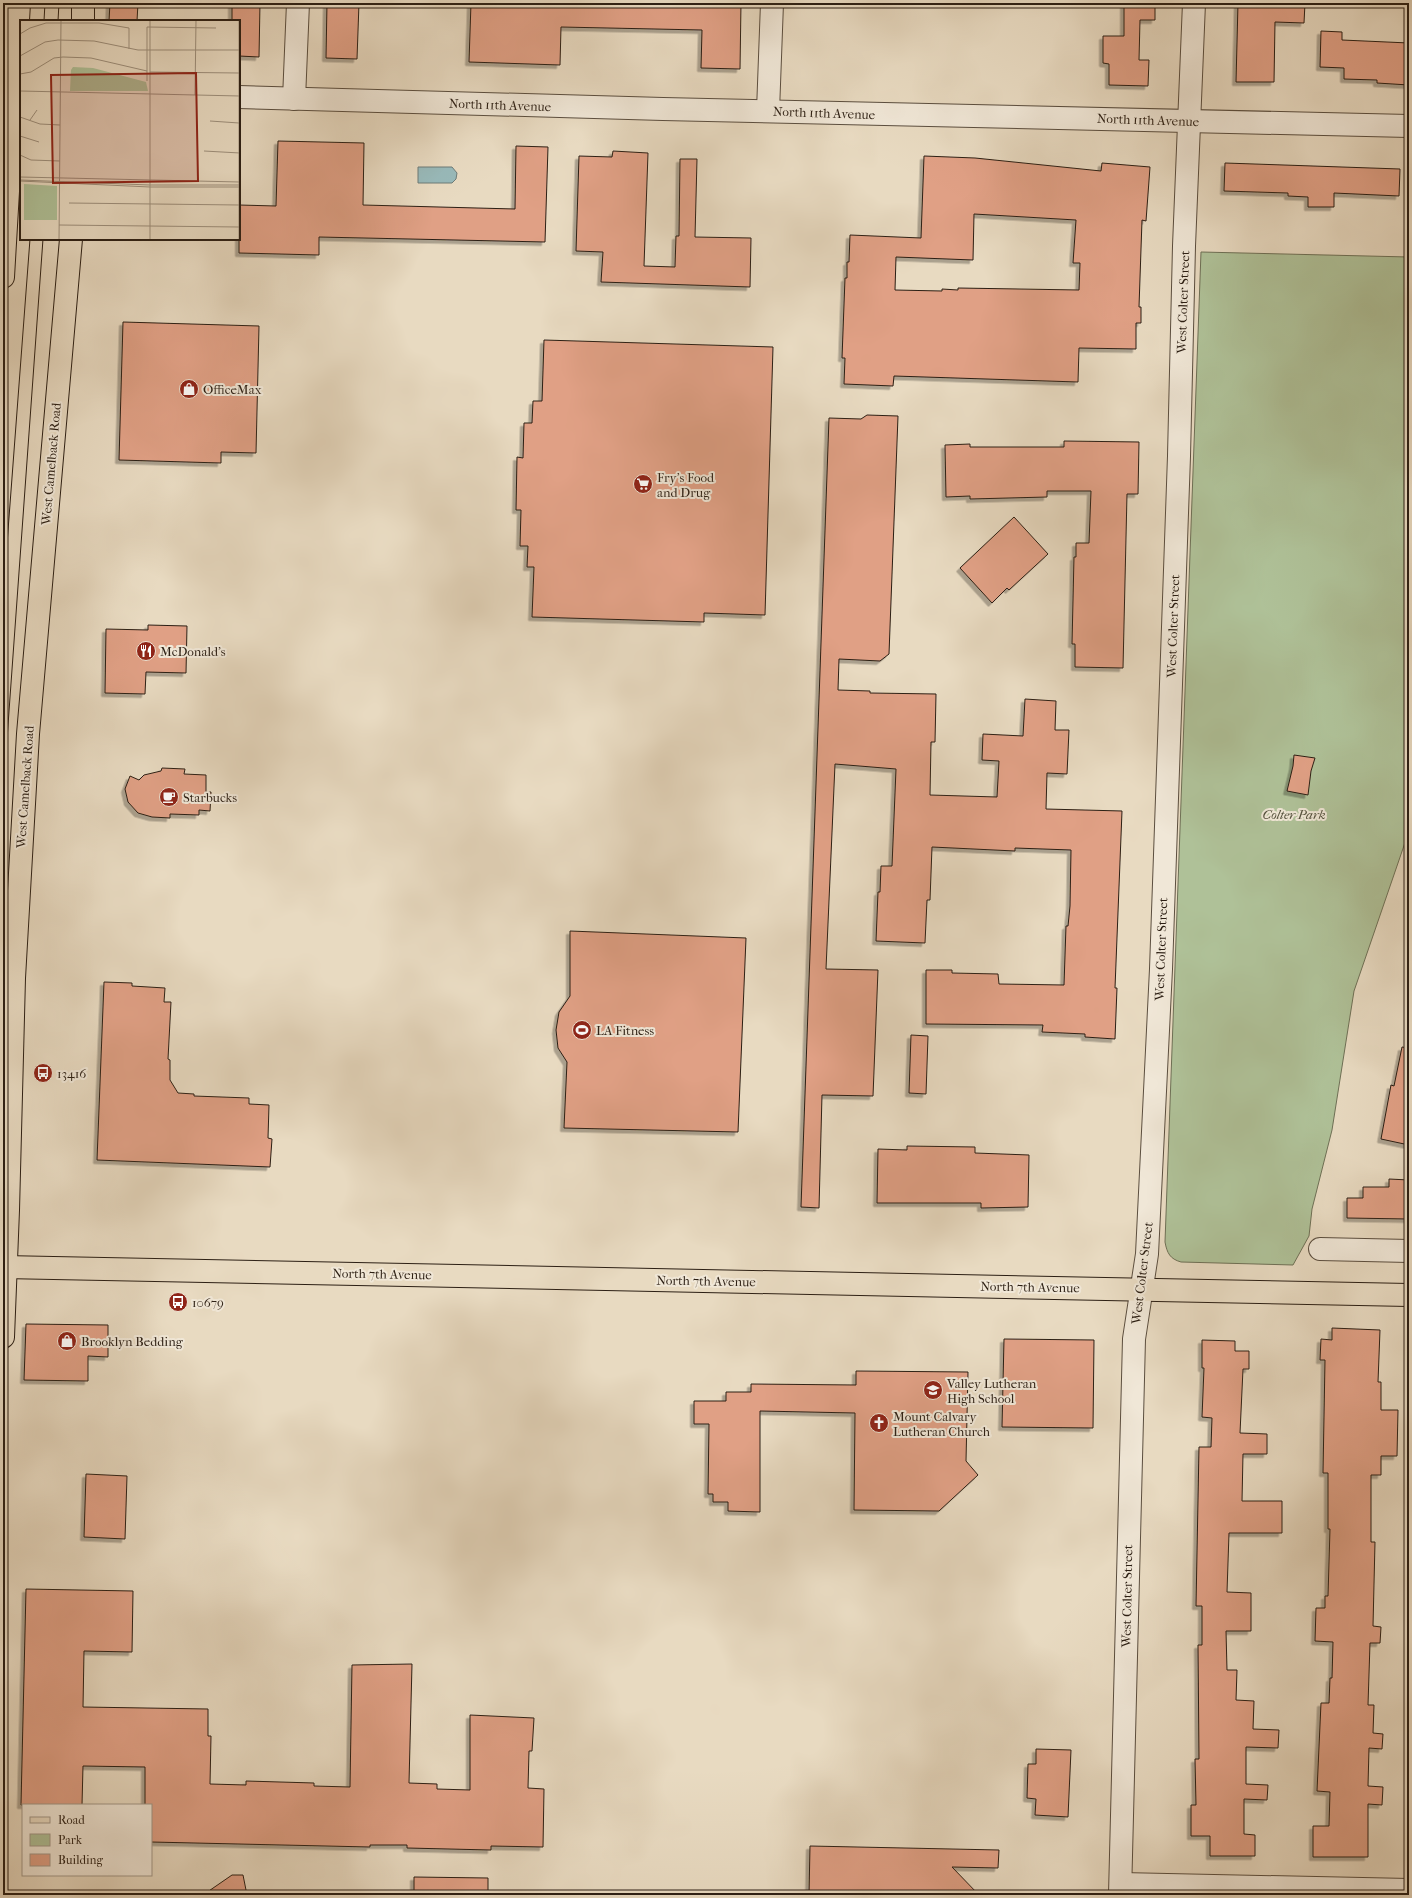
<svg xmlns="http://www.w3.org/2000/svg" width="1412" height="1898" font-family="'IM FELL French Canon',serif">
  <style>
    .green { fill: #afc198; stroke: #6e7056 }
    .water { fill: #98b9b9; stroke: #6d7b77 }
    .building { fill: #e0a085; stroke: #2c1f14; fill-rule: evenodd; filter: url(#shadow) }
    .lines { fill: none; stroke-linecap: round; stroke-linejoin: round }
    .minor-casing { stroke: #5b4e3f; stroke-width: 24 }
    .major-casing { stroke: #2c1f14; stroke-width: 24 }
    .minor { stroke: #f0e7d7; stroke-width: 22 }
    .major { stroke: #e8dac1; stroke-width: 22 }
    .tram { stroke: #2c1f14; stroke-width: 1 }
    .labels { text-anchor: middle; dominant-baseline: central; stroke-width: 4; stroke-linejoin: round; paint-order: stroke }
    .street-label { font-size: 13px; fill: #2c1f14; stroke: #f0e7d7 }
    .poi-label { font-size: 13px; fill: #2c1f14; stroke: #f0e7d7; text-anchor: start }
    .park-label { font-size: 13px; font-style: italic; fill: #53503c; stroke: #f0e7d7 }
    .inset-road { fill: none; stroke: #9d8f7c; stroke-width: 1 }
    .view { fill: #8f2418; fill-opacity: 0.15; stroke: #8f2418; stroke-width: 2 }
    .inset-edge { fill: none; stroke: #2c1f14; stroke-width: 2 }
  </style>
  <defs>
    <filter id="shadow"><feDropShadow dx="-3.5" dy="3.5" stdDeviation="0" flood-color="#0004"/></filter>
  </defs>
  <rect width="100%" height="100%" fill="#e8dac1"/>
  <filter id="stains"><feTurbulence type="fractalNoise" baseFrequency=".005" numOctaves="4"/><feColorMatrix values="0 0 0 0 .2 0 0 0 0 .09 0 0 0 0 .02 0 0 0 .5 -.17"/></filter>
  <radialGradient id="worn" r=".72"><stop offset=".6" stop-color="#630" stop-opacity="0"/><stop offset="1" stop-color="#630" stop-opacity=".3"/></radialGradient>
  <path class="green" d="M 1201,252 L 1409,257 L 1409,831 L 1354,991 L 1332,1130 L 1312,1209 L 1309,1236 L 1293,1265 L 1181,1262 C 1170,1259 1167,1253 1165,1242 Z"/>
  <path class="water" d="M 418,167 L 452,167 L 457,173 L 456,179 L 452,183 L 418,183 Z"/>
  <g class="building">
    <path d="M 110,3 L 138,3 L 137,21 L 109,21 Z"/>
    <path d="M 232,3 L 260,3 L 259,57 L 239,56 L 239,21 L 232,21 Z"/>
    <path d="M 327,3 L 359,3 L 357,59 L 326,58 Z"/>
    <path d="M 471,3 L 741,3 L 740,69 L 701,68 L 702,30 L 561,27 L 560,65 L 469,62 Z"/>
    <path d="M 1124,3 L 1155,3 L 1155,20 L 1140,20 L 1139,60 L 1149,60 L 1148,86 L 1109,85 L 1109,64 L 1103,63 L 1103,36 L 1124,36 Z"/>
    <path d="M 1238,3 L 1305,3 L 1304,23 L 1275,22 L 1274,82 L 1236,82 Z"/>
    <path d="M 1321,31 L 1342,32 L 1342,40 L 1409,43 L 1409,85 L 1377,83 L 1377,80 L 1344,79 L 1344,68 L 1320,67 Z"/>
    <path d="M 278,141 L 364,143 L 363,205 L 515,209 L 516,146 L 548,147 L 545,242 L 319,237 L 319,255 L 239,253 L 239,205 L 276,206 Z"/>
    <path d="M 613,151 L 648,153 L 644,266 L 675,267 L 676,236 L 679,236 L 680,159 L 697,159 L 695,237 L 751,238 L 750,287 L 601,282 L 603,252 L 576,251 L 579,156 L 612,157 Z"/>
    <path d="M 924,156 L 975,158 L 1101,171 L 1102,163 L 1150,167 L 1146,221 L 1142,220 L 1139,307 L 1141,307 L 1141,323 L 1136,323 L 1136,349 L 1079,348 L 1078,382 L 894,376 L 893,386 L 844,384 L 845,358 L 842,358 L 845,278 L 847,278 L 847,262 L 849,262 L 850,235 L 921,238 ZM 974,214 L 1076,220 L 1073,263 L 1080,263 L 1079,290 L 958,288 L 958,290 L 942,289 L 942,291 L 895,290 L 896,257 L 973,260 Z"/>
    <path d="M 1225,163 L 1400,169 L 1399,196 L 1334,193 L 1334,207 L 1308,207 L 1308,197 L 1288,196 L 1288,193 L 1224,191 Z"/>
    <path d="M 123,322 L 259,326 L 256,453 L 221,452 L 221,463 L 119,460 Z"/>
    <path d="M 544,340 L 773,347 L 765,615 L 704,613 L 704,622 L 532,617 L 534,567 L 527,567 L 528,546 L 520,546 L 521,510 L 516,510 L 517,457 L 523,458 L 524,423 L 532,423 L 533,401 L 542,401 Z"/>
    <path d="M 867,415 L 898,416 L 889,654 L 880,661 L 839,659 L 838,690 L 870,691 L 870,693 L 936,694 L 935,742 L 931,742 L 930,795 L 997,797 L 999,761 L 982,760 L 983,734 L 1023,736 L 1025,699 L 1056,701 L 1055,730 L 1069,730 L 1067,774 L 1047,773 L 1046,809 L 1122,811 L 1115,988 L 1117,988 L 1115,1039 L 1085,1037 L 1085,1034 L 1042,1032 L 1043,1025 L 926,1024 L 926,970 L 952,970 L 952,973 L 998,974 L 999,984 L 1064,985 L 1066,926 L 1068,926 L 1070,906 L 1071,850 L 1015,848 L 1015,851 L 932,847 L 930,900 L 927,900 L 925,943 L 876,941 L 878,892 L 880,892 L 881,866 L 892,866 L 896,769 L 835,764 L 826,969 L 878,970 L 873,1096 L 822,1095 L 819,1208 L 801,1207 L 829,418 L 861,419 Z"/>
    <path d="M 1064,441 L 1139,442 L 1138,494 L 1127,494 L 1123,668 L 1075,667 L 1075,644 L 1072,644 L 1074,557 L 1076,557 L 1076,543 L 1089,543 L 1091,491 L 1047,491 L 1047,497 L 970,499 L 970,496 L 946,497 L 945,445 L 970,444 L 970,447 L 1064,447 Z"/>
    <path d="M 1014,517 L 1048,554 L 1009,590 L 1007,588 L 992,603 L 960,568 Z"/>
    <path d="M 148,625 L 187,626 L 186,673 L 146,672 L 145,694 L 105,693 L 106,629 L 148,630 Z"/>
    <path d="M 1294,755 L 1315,758 L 1311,771 L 1308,795 L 1287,791 L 1293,766 Z"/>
    <path d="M 162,768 L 185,769 L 184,774 L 206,775 L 206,792 L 211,792 L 210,811 L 199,810 L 199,815 L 170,814 L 170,818 L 152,817 L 138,813 L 128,802 L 125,789 L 130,776 L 139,780 L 144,775 L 161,771 Z"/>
    <path d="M 570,931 L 746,938 L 738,1132 L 564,1128 L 567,1062 L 558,1048 L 556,1030 L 559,1012 L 570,996 Z"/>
    <path d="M 104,982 L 132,983 L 132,986 L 165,988 L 164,1002 L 171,1002 L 168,1059 L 170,1060 L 170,1080 L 178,1093 L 194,1094 L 194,1096 L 249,1098 L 249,1104 L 269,1105 L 268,1138 L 272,1139 L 270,1167 L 97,1160 Z"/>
    <path d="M 911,1035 L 928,1036 L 926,1094 L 909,1093 Z"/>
    <path d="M 1402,1047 L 1409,1048 L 1409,1145 L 1381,1139 L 1391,1085 L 1394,1086 Z"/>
    <path d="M 907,1146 L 975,1147 L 975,1153 L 1029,1155 L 1028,1207 L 981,1208 L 981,1203 L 877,1203 L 878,1149 L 907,1150 Z"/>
    <path d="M 1389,1179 L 1409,1180 L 1409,1219 L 1347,1218 L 1347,1198 L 1363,1198 L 1363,1187 L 1389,1187 Z"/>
    <path d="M 26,1324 L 108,1325 L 108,1357 L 88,1356 L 88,1381 L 24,1380 Z"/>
    <path d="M 1332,1328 L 1380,1330 L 1378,1382 L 1381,1382 L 1381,1410 L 1398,1410 L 1397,1456 L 1381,1456 L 1381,1475 L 1371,1475 L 1371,1542 L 1375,1542 L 1373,1626 L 1381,1627 L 1380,1643 L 1370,1643 L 1368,1705 L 1374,1705 L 1373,1733 L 1383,1734 L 1382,1749 L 1369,1748 L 1368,1786 L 1383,1787 L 1382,1805 L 1368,1804 L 1368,1857 L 1313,1857 L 1313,1826 L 1329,1826 L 1330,1792 L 1317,1791 L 1321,1703 L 1329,1703 L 1330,1678 L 1332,1678 L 1333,1642 L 1315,1641 L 1316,1608 L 1325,1608 L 1325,1596 L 1328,1596 L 1330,1529 L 1328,1529 L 1328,1473 L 1323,1473 L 1325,1360 L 1320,1360 L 1321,1339 L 1332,1340 Z"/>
    <path d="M 1004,1339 L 1094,1340 L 1093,1428 L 1002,1427 Z"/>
    <path d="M 1202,1340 L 1235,1341 L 1235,1351 L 1249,1351 L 1249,1369 L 1243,1369 L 1240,1433 L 1267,1434 L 1267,1454 L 1243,1454 L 1242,1501 L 1282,1501 L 1282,1533 L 1229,1533 L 1227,1592 L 1251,1593 L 1251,1631 L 1226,1631 L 1227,1670 L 1237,1670 L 1236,1700 L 1254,1701 L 1253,1729 L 1279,1730 L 1278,1748 L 1246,1747 L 1246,1784 L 1268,1785 L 1267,1800 L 1244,1799 L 1244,1834 L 1255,1835 L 1255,1856 L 1210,1856 L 1210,1836 L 1191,1836 L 1191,1805 L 1196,1805 L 1195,1759 L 1199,1759 L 1198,1645 L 1202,1645 L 1202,1606 L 1196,1606 L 1199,1447 L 1211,1447 L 1212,1418 L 1202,1417 L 1204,1368 L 1202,1368 Z"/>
    <path d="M 856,1371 L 968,1372 L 966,1461 L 978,1475 L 939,1511 L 854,1510 L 855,1413 L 760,1411 L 760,1512 L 728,1511 L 728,1502 L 713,1502 L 713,1494 L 708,1494 L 709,1424 L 694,1424 L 694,1401 L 726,1401 L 726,1392 L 751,1392 L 751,1384 L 856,1385 Z"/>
    <path d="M 86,1474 L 127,1476 L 125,1539 L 84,1537 Z"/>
    <path d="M 26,1589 L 133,1591 L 132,1652 L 84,1651 L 83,1707 L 208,1709 L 208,1736 L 211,1736 L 210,1784 L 246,1785 L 246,1781 L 314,1783 L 314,1786 L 350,1787 L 352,1665 L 412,1664 L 409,1783 L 437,1784 L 437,1789 L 470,1790 L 470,1715 L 534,1718 L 532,1751 L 529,1751 L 528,1788 L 544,1789 L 543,1847 L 491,1846 L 491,1850 L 407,1848 L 407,1845 L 370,1845 L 370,1847 L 151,1842 L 151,1805 L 145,1805 L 145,1767 L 83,1766 L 82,1805 L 21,1805 Z"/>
    <path d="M 1036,1749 L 1071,1750 L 1068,1817 L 1035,1815 L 1036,1799 L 1027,1798 L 1028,1764 L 1036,1764 Z"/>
    <path d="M 810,1846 L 999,1850 L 998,1868 L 952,1867 L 979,1895 L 809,1895 Z"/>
    <path d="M 232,1875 L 243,1875 L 247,1895 L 203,1895 Z"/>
    <path d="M 414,1877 L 488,1878 L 488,1893 L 414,1892 Z"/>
  </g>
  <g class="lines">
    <defs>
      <g id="minor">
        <path d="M 239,97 L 663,109 L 1409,126"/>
        <path d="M 294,99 L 298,3"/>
        <path d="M 768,111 L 772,3"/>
        <path d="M 1320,1249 L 1409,1251"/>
        <path d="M 1121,1884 L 1409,1890"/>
        <path d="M 1120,1895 L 1134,1339 L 1147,1254 L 1161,969 L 1179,456 L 1184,246 L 1194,3"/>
      </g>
      <g id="major">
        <path d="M 83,21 L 83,3"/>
        <path d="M 3,277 L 19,3"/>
        <path d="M 3,1267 L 1409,1295"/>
        <path d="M 3,1337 L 8,1210 L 14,978 L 28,734 L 71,239"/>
      </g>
    </defs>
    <use href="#minor" class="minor-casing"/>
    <use href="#major" class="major-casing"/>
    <use href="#minor" class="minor"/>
    <use href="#major" class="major"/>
    <g class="tram">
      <path d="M 44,21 L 45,3"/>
      <path d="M 58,21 L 59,3"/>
      <path d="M 3,597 L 30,239"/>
      <path d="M 3,817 L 7,739 L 43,239"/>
    </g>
  </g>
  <defs>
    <symbol id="shop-disc" viewBox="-11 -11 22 22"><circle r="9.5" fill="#8f2418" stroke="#f0e7d7"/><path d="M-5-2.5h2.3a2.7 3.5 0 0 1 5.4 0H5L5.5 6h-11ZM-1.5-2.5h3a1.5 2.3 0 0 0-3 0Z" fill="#fff"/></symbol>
    <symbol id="supermarket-disc" viewBox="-11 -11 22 22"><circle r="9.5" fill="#8f2418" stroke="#f0e7d7"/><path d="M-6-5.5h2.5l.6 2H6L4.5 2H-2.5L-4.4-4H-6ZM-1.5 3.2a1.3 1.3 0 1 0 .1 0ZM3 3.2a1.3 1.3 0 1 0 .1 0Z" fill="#fff"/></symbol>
    <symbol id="restaurant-disc" viewBox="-11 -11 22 22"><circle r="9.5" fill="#8f2418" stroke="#f0e7d7"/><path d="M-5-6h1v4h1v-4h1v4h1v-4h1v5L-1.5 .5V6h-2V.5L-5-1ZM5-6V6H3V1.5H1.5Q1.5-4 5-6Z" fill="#fff"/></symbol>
    <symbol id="cafe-disc" viewBox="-11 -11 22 22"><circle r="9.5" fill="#8f2418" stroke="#f0e7d7"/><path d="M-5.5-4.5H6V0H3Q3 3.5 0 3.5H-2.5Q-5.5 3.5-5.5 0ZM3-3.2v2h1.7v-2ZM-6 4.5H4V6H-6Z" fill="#fff"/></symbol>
    <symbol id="stadium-disc" viewBox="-11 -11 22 22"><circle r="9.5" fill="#8f2418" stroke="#f0e7d7"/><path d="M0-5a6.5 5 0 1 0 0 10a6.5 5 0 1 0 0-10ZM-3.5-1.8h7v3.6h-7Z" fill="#fff"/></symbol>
    <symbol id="bus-disc" viewBox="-11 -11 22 22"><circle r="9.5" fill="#8f2418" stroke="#f0e7d7"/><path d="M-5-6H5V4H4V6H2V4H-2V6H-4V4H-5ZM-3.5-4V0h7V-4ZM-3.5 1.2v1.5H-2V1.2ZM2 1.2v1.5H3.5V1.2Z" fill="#fff"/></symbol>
    <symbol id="school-disc" viewBox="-11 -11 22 22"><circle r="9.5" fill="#8f2418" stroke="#f0e7d7"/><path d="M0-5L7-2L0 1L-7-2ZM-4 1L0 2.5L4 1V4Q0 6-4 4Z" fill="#fff"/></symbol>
    <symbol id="church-disc" viewBox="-11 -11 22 22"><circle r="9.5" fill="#8f2418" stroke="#f0e7d7"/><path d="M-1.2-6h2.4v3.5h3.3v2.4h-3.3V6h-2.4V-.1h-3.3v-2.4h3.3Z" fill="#fff"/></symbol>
  </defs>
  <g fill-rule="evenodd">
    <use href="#shop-disc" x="178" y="378" width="22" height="22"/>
    <use href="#supermarket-disc" x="632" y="473" width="22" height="22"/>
    <use href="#restaurant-disc" x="135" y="640" width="22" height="22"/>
    <use href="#cafe-disc" x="158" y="786" width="22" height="22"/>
    <use href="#stadium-disc" x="571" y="1019" width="22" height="22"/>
    <use href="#bus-disc" x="32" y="1062" width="22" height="22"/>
    <use href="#bus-disc" x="167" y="1291" width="22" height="22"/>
    <use href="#shop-disc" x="56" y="1330" width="22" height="22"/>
    <use href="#school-disc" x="922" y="1379" width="22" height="22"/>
    <use href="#church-disc" x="868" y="1412" width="22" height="22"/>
  </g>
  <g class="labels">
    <g class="street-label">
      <text transform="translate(500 105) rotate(2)">North 11th Avenue</text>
      <text transform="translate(824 113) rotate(2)">North 11th Avenue</text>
      <text transform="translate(1148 120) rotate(2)">North 11th Avenue</text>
      <text transform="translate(1183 302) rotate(-88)">West Colter Street</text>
      <text transform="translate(51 464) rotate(-85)">West Camelback Road</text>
      <text transform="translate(1173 626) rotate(-88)">West Colter Street</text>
      <text transform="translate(25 787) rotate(-86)">West Camelback Road</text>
      <text transform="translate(1161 949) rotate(-88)">West Colter Street</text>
      <text transform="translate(1142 1273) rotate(-83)">West Colter Street</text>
      <text transform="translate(382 1274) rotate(1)">North 7th Avenue</text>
      <text transform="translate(706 1281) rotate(1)">North 7th Avenue</text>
      <text transform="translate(1030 1287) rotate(1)">North 7th Avenue</text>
      <text transform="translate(1127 1596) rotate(-89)">West Colter Street</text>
    </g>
    <g class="poi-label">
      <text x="203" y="389">OfficeMax</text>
      <text x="657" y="477">Fry's Food<tspan x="657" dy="15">and Drug</tspan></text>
      <text x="160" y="651">McDonald's</text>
      <text x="183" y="797">Starbucks</text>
      <text x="596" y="1030">LA Fitness</text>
      <text x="57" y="1073">13416</text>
      <text x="192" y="1302">10679</text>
      <text x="81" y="1341">Brooklyn Bedding</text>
      <text x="947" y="1383">Valley Lutheran<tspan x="947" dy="15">High School</tspan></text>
      <text x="893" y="1416">Mount Calvary<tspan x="893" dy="15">Lutheran Church</tspan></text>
    </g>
    <g class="park-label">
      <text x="1294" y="814">Colter Park</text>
    </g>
  </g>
  <g transform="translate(20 20)">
    <rect width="220" height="220" fill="#e8dac1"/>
    <path d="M 53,47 L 73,48 L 126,62 L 128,71 L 50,71 L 51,50 ZM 4,164 L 37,166 L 37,200 L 4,200 Z" fill="#afc198"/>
    <path class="inset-road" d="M 219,0 L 219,220M 0,14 L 10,8 L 26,3 L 79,3 L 109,8 L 109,29M 0,36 L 25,22 L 38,20 L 74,21 L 118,30 L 220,30M 130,52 L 219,53M 0,54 L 11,52 L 34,38 L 43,37 L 71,38 L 127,51M 127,61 L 127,7 L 196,8M 0,71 L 220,76M 175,75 L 176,0M 0,97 L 20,104 L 40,105M 10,100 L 17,90M 190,101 L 219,103M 0,116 L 19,122M 184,131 L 220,133M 0,135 L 11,140 L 40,141M 0,157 L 220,162M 0,160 L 130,165 L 220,165M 0,161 L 130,167 L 220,167M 49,183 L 219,185M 39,205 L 219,207M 39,220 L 41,0M 130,220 L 130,0"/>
    <path class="view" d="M 176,53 L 178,161 L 33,163 L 31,55 Z"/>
    <rect width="220" height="220" class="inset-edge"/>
  </g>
  <rect width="1412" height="1898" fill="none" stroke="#e8dac1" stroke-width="16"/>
  <rect x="4" y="4" width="1404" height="1890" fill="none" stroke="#2c1f14" stroke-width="2"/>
  <rect x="8" y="8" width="1396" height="1882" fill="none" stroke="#2c1f14"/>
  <rect x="22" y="1804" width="130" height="72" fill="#f0e7d7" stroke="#a29789"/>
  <rect x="30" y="1817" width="20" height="6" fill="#e8dac1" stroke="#a29789"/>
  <text x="58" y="1824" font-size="12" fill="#2c1f14">Road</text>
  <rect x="30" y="1834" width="20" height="12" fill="#afc198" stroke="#a29789"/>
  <text x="58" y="1844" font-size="12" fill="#2c1f14">Park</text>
  <rect x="30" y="1854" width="20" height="12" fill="#e0a085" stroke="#a29789"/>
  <text x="58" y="1864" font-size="12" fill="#2c1f14">Building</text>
  <rect width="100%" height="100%" filter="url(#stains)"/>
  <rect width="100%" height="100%" fill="url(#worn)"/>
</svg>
